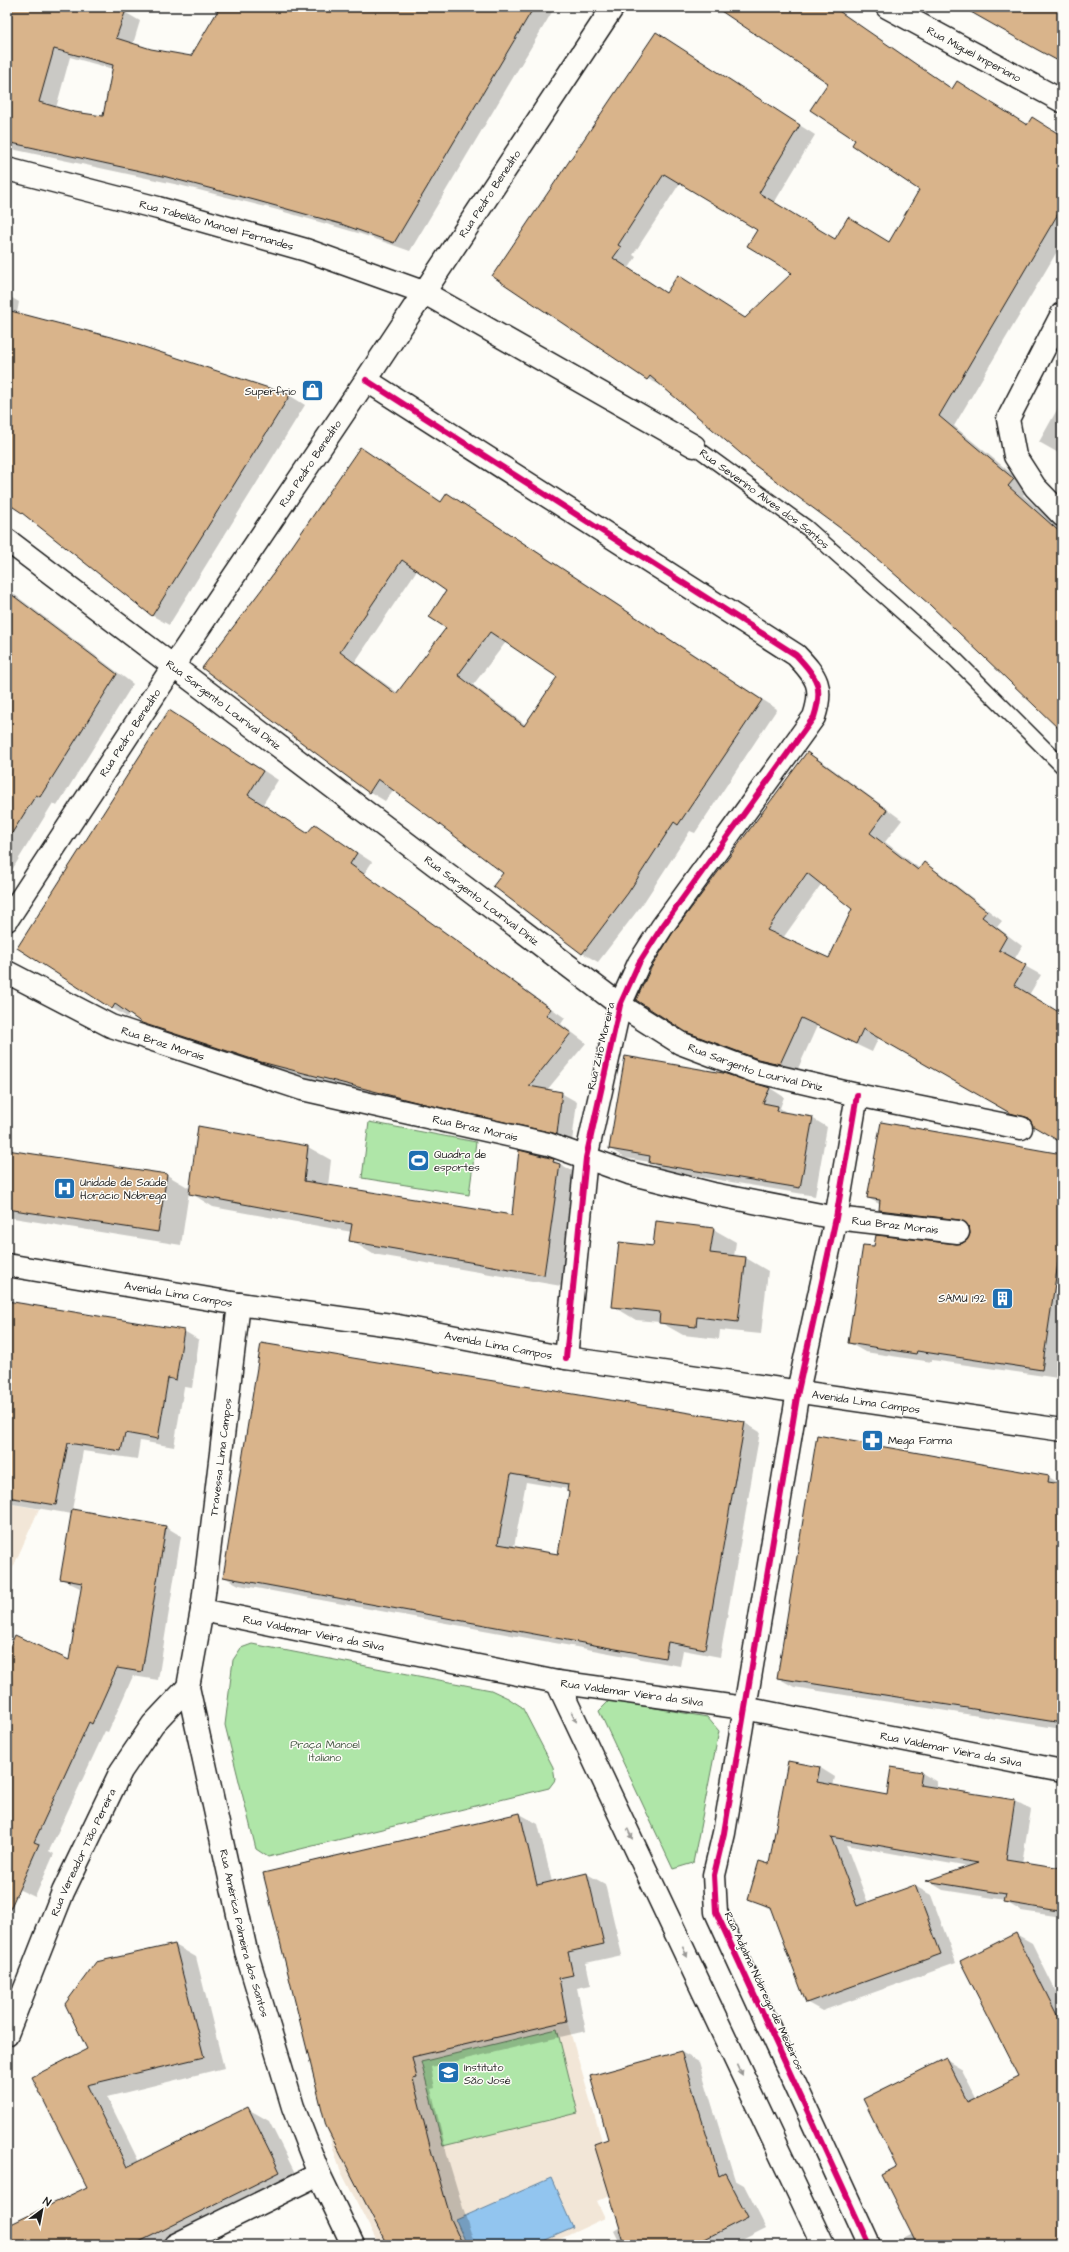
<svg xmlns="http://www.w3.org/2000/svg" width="1069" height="2252" font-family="'Architects Daughter',sans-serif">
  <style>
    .built { fill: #f2e6d7 }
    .green { fill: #afe6a8; stroke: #668162 }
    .water { fill: #92c5ef; stroke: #63819b }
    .shadow { fill: #0003; fill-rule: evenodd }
    .building { fill: #d9b48b; stroke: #1c1c1c; fill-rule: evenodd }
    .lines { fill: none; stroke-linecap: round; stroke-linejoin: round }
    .service-casing { stroke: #1c1c1c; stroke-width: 17 }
    .minor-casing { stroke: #1c1c1c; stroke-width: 25 }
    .secondary-casing { stroke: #1c1c1c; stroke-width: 25 }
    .service { stroke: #fdfcf7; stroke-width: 14 }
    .minor { stroke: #fdfcf7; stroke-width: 22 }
    .secondary { stroke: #fdfcf7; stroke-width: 22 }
    .cycleway-casing { stroke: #fdfcf7; stroke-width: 8 }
    .cycleway { stroke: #d6006c; stroke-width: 6 }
    .oneway { fill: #989794 }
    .labels { text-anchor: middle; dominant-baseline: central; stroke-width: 3; stroke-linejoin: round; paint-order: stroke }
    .street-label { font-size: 11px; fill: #1c1c1c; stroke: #fdfcf7 }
    .poi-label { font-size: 11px; fill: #1c1c1c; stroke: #fdfcf7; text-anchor: start }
    .park-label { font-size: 11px; fill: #485946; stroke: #fdfcf7 }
  </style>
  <rect width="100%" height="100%" fill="#fdfcf7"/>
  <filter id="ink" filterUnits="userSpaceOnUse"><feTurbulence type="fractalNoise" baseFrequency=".025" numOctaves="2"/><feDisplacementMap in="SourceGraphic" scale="8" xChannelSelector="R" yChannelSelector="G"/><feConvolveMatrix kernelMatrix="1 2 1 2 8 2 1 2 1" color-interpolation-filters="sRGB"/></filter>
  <g filter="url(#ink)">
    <g class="built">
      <path d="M 7,1503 L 39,1509 L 7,1581 Z"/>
      <path d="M 520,1813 L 531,1857 L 505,1863 L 559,1978 L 567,2021 L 602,2141 L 610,2195 L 597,2201 L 605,2218 L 547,2245 L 379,2245 L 340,2170 L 326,2126 L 263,1873 Z"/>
    </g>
    <g class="green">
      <path d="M 369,1122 L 476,1142 L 469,1195 L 362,1178 Z"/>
      <path d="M 252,1644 L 491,1690 L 508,1698 L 522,1707 L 553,1767 L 555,1780 L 549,1788 L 268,1857 L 256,1849 L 225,1725 L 233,1660 L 241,1648 Z"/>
      <path d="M 610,1700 L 707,1717 L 719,1731 L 693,1863 L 673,1869 L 599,1711 Z"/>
      <path d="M 557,2029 L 578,2113 L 443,2146 L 421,2062 Z"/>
    </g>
    <path class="water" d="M 551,2178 L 573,2228 L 534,2245 L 467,2245 L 456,2220 Z"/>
    <g class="shadow">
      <path d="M 7,7 L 123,7 L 121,10 L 140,21 L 133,44 L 150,50 L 192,57 L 222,7 L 555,7 L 410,251 L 358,233 L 274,209 L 179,185 L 7,148 ZM 70,57 L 113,69 L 103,117 L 56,108 Z"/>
      <path d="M 717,7 L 831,7 L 953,89 L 958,82 L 1028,126 L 1062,136 L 1062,243 L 954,426 L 1029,488 L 1023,495 L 1062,530 L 1062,732 L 1028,697 L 881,559 L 754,463 L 664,387 L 648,379 L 494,276 L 656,33 L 815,135 L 774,203 L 836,240 L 890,243 L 921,190 L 856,140 L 829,83 ZM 680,183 L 759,230 L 793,273 L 745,318 L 735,311 L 667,293 L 629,268 L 636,257 L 633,255 Z"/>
      <path d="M 7,295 L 19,302 L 17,313 L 289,395 L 305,405 L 169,625 L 153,616 L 23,512 L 7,502 Z"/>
      <path d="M 1062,401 L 1062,455 L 1039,442 Z"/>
      <path d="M 376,458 L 442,502 L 447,494 L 463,503 L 777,709 L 695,833 L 690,831 L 644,902 L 598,962 L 582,953 L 504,873 L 394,789 L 385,801 L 370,792 L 204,668 ZM 417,570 L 448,591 L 447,628 L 398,693 L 355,662 ZM 506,642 L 558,677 L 526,725 L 473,685 Z"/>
      <path d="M 7,589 L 133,684 L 57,806 L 53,803 L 7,878 Z"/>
      <path d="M 185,720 L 278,780 L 263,804 L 308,834 L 315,825 L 372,862 L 364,874 L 565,1018 L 561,1024 L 586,1043 L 547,1090 L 561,1093 L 577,1102 L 572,1142 L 432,1110 L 277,1070 L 159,1032 L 130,1013 L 127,1017 L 112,1008 Z"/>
      <path d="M 808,753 L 823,762 L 902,820 L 885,842 L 920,869 L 924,864 L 940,873 L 1002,921 L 997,927 L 1022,946 L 1014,960 L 1041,975 L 1029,995 L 1062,1015 L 1062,1142 L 879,1037 L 872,1052 L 817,1026 L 796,1073 L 774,1068 L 703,1040 L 686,1031 ZM 822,883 L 853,908 L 829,960 L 783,938 Z"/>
      <path d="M 770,1088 L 784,1097 L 780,1108 L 790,1115 L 812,1118 L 827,1127 L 815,1196 L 665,1171 L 650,1162 L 625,1158 L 610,1149 Z"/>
      <path d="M 308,1147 L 331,1160 L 328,1186 L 512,1216 L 553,1160 L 576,1173 L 567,1287 L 373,1254 L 351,1241 L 352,1232 L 213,1207 L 189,1192 L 181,1245 L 7,1217 L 7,1151 L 167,1175 L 191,1189 Z"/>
      <path d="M 1062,1155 L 1062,1351 L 1058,1378 L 932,1360 L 932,1362 L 865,1352 L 849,1343 L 875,1247 L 957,1245 L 964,1244 L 971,1234 L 970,1228 L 896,1219 L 880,1210 L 881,1205 L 868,1198 Z"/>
      <path d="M 713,1229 L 736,1242 L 734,1257 L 746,1258 L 768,1271 L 761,1334 L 720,1330 L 719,1339 L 683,1335 L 660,1322 L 636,1320 L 613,1306 L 654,1247 Z"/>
      <path d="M 7,1302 L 184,1331 L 199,1340 L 192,1388 L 184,1387 L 174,1447 L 140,1441 L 137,1459 L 83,1451 L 72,1510 L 166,1527 L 181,1536 L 158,1680 L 133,1676 L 108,1732 L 105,1731 L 49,1851 L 54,1854 L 35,1897 L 7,1884 L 7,1656 L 70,1661 L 82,1589 L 61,1579 L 72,1514 L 7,1503 Z"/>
      <path d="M 262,1344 L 745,1423 L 760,1432 L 720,1657 L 683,1650 L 680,1666 L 239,1585 L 224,1577 ZM 526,1482 L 568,1489 L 570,1492 L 558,1555 L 514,1547 Z"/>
      <path d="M 817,1436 L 1049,1477 L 1062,1485 L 1062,1729 L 794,1687 L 778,1678 Z"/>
      <path d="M 819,1767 L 835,1777 L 833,1786 L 887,1796 L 922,1773 L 937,1782 L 937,1788 L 1015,1801 L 1031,1810 L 1022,1863 L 1062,1869 L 1062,1917 L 1021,1911 L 1006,1902 L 1006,1900 L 943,1890 L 928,1881 L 969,1867 L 846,1845 L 868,1903 L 915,1886 L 931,1895 L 956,1963 L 822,2011 L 806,2002 L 772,1910 L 750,1898 L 769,1865 Z"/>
      <path d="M 520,1814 L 538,1824 L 552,1882 L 587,1874 L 605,1884 L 622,1955 L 586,1963 L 591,1985 L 577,1988 L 586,2031 L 431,2067 L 435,2088 L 431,2089 L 449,2162 L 470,2231 L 476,2245 L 388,2245 L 326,2125 Z"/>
      <path d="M 1016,1934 L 1032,1943 L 1062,2004 L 1062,2245 L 906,2245 L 903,2239 L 913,2234 L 899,2168 L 946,2059 L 961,2068 L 977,2099 L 1021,2077 Z"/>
      <path d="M 175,1945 L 196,1957 L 224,2068 L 107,2097 L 139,2162 L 248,2109 L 269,2121 L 301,2185 L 178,2245 L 14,2245 L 7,2232 L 7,2227 L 88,2187 L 33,2077 L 89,2050 L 97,1963 Z"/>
      <path d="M 681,2052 L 699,2062 L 735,2180 L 744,2185 L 766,2228 L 732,2245 L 621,2245 L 614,2231 L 620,2227 L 609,2140 Z"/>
    </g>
    <g class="building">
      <path d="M 7,7 L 127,7 L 116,38 L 151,49 L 191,56 L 220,7 L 534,7 L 394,243 L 341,224 L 258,201 L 163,176 L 7,142 ZM 54,49 L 113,65 L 103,116 L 74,112 L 39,102 Z"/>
      <path d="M 715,7 L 833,7 L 952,89 L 957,81 L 1027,125 L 1032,117 L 1062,136 L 1062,207 L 939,416 L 1014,479 L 1008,486 L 1062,534 L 1062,732 L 930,605 L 851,536 L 753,464 L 650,376 L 647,380 L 492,276 L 656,32 L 800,125 L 759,193 L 835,239 L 848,217 L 889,242 L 919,190 L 852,145 L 855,140 L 810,110 L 828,83 ZM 664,174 L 757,230 L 747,246 L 792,273 L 745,318 L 678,275 L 666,293 L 613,258 L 621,247 L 618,245 Z"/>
      <path d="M 962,7 L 1062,7 L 1062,63 L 1036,49 Z"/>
      <path d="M 7,310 L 126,341 L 290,395 L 152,616 L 22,513 L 7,503 Z"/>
      <path d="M 360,447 L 441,502 L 447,493 L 762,700 L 678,825 L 674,822 L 628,893 L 582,954 L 493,886 L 503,873 L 427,815 L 378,779 L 369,793 L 202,668 L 271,577 ZM 402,560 L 446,591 L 429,617 L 446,628 L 396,694 L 340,652 ZM 490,632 L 557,677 L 524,726 L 458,675 Z"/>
      <path d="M 7,591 L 117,674 L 40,797 L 36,795 L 7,841 Z"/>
      <path d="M 169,710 L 263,771 L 248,795 L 307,833 L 315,824 L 357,853 L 350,864 L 551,1009 L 546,1015 L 571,1033 L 529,1086 L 562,1092 L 557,1134 L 416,1102 L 261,1062 L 142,1023 L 115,1004 L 112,1009 L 17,948 Z"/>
      <path d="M 807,752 L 887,810 L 870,833 L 918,870 L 924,862 L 987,911 L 982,917 L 1007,936 L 999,950 L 1026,965 L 1014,985 L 1062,1014 L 1062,1143 L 1033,1126 L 1029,1118 L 1010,1113 L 863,1029 L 856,1044 L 801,1018 L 780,1064 L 758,1059 L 686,1032 L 636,1000 L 651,968 L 672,934 ZM 807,873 L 852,909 L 829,958 L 767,930 Z"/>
      <path d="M 625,1056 L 723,1073 L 770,1088 L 763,1103 L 778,1106 L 777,1111 L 813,1117 L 800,1188 L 649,1163 L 650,1156 L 609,1149 Z"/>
      <path d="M 881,1122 L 1062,1154 L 1062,1265 L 1058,1263 L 1042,1370 L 917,1351 L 916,1354 L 848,1343 L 863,1245 L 874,1246 L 876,1235 L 957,1244 L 963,1243 L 970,1234 L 969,1227 L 960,1220 L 879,1210 L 880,1200 L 867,1198 Z"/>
      <path d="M 198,1126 L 308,1146 L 304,1181 L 512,1215 L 519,1150 L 554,1159 L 553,1162 L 560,1164 L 544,1275 L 349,1241 L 352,1224 L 189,1194 Z"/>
      <path d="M 7,1150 L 167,1174 L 158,1232 L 7,1209 Z"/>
      <path d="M 656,1221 L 714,1228 L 710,1253 L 746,1257 L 738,1322 L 697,1317 L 696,1327 L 659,1323 L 660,1312 L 612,1307 L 619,1242 L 653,1246 Z"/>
      <path d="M 7,1301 L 184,1330 L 176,1380 L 168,1378 L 158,1439 L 125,1433 L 121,1451 L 68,1443 L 56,1505 L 7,1497 Z"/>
      <path d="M 261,1343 L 745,1422 L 705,1649 L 668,1642 L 665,1658 L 223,1577 ZM 511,1474 L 568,1484 L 567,1491 L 569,1492 L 558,1554 L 498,1544 Z"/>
      <path d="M 817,1435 L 1049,1476 L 1048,1482 L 1062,1484 L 1062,1723 L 777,1678 Z"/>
      <path d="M 72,1509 L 166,1526 L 162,1551 L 142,1672 L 117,1668 L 92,1724 L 89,1722 L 34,1842 L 39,1844 L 7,1916 L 7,1653 L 15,1635 L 69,1660 L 82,1583 L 60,1579 Z"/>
      <path d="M 788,1761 L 820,1767 L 817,1782 L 887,1795 L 891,1767 L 922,1772 L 920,1785 L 1015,1800 L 1006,1859 L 1062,1868 L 1058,1911 L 1004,1902 L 1006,1894 L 926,1881 L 978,1863 L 831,1837 L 857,1906 L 915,1885 L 941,1954 L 806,2003 L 770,1907 L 748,1899 L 759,1861 L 769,1864 Z"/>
      <path d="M 520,1813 L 537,1885 L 587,1873 L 604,1944 L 568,1952 L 573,1975 L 559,1978 L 567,2021 L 412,2057 L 417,2078 L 413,2079 L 431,2150 L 451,2219 L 463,2245 L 387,2245 L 326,2126 L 263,1873 Z"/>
      <path d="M 1016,1933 L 1062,2025 L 1062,2245 L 917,2245 L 882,2175 L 897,2167 L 863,2099 L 946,2058 L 968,2102 L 1019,2077 L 960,1961 Z"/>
      <path d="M 175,1944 L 204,2057 L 87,2085 L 127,2167 L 248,2107 L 280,2172 L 133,2245 L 7,2245 L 7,2226 L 87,2187 L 32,2077 L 87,2049 L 65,2004 L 96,1962 Z"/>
      <path d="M 681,2051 L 719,2176 L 725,2173 L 748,2217 L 693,2245 L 625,2245 L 594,2144 L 608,2139 L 590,2076 Z"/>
    </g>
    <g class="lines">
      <defs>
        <g id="service">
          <path id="s1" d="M 694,446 L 807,528 L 956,660 L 1062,766"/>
        </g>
        <g id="minor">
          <path id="s2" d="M 887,7 L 1062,101"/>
          <path id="s3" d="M 7,169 L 158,208 L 306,250 L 423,292 L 694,446"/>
          <path d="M 1062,314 L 1008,419 L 1015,456 L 1035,487 L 1062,515"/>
          <path d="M 366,380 L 796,655 C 817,677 824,687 814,717 L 662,927 L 639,963 L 620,1005 L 586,1158 L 566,1358"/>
          <path id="s4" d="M 7,540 L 620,1005 L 680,1043 L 754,1071 L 857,1095 L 1021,1128"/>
          <path id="s5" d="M 7,920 L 174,665 L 366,380 L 613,7"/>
          <path id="s6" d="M 7,972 L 111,1026 L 302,1089 L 548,1144 L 629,1173 L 713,1194 L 836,1218 L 958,1232"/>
          <path d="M 857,1095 L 836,1218 L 798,1391 L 724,1833 L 714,1875 L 716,1912 L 869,2245"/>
          <path id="s7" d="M 239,1304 L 202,1610 L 188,1687 L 246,1951 L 293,2107 L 319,2174 L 353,2245"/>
          <path id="s8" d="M 202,1610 L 557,1682 L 744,1708 L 1062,1771"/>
          <path d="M 557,1682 L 823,2245"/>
          <path id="s9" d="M 7,2034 L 63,1892 L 121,1771 L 153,1724 L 188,1687"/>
          <path d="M 175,2245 L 319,2174"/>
        </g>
        <g id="secondary">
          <path id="s10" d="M 7,1265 L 239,1304 L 398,1326 L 566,1358 L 1062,1430"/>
        </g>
      </defs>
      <use href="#service" class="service-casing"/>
      <use href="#minor" class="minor-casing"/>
      <use href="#secondary" class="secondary-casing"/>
      <use href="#service" class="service"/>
      <use href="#minor" class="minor"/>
      <use href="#secondary" class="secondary"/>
      <defs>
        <g id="cycleway">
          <path d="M 366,380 L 796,655 C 817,677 824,687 814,717 L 662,927 L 639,963 L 620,1005 L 586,1158 L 566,1358"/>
          <path d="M 857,1095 L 836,1218 L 798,1391 L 724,1833 L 714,1875 L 716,1912 L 869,2245"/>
        </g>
      </defs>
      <use href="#cycleway" class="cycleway-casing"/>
      <use href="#cycleway" class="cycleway"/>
    </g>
    <defs><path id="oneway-solid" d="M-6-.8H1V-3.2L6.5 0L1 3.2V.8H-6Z"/></defs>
    <g class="oneway">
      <use href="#oneway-solid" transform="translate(574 1717) rotate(64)"/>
      <use href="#oneway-solid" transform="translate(630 1834) rotate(65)"/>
      <use href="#oneway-solid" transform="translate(685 1952) rotate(65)"/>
      <use href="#oneway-solid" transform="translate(740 2070) rotate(65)"/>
    </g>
  </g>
  <defs>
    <symbol id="shop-square" viewBox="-11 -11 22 22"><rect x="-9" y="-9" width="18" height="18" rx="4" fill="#1f6fb2" stroke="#fdfcf7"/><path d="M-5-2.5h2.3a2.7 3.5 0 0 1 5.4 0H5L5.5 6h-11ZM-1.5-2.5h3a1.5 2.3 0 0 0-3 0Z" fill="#fff"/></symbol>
    <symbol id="stadium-square" viewBox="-11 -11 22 22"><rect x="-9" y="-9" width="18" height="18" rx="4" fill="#1f6fb2" stroke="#fdfcf7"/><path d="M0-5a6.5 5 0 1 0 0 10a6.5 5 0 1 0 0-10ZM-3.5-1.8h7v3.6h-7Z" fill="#fff"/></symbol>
    <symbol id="hospital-square" viewBox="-11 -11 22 22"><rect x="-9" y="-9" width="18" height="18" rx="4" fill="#1f6fb2" stroke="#fdfcf7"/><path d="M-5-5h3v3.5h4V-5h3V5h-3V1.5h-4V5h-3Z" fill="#fff"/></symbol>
    <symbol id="building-square" viewBox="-11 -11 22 22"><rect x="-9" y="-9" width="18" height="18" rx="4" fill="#1f6fb2" stroke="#fdfcf7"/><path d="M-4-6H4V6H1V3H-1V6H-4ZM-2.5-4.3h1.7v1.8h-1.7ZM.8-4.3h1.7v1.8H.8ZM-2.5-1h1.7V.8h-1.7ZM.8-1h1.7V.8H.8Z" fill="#fff"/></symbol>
    <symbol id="pharmacy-square" viewBox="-11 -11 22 22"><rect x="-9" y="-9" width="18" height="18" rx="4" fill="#1f6fb2" stroke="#fdfcf7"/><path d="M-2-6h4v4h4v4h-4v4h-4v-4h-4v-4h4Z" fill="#fff"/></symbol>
    <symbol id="school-square" viewBox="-11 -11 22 22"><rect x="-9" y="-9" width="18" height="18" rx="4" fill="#1f6fb2" stroke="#fdfcf7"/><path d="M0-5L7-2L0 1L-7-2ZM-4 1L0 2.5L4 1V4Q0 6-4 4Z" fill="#fff"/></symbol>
  </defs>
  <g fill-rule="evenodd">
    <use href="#shop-square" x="300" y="378" width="25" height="25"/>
    <use href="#stadium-square" x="406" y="1148" width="25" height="25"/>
    <use href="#hospital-square" x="52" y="1176" width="25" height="25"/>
    <use href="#building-square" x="990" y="1286" width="25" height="25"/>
    <use href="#pharmacy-square" x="860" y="1428" width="25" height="25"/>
    <use href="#school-square" x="436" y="2060" width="25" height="25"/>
  </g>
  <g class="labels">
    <g class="street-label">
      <text stroke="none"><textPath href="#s2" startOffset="99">Rua Miguel Imperiano</textPath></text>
      <text stroke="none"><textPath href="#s5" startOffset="872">Rua Pedro Benedito</textPath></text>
      <text stroke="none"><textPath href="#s3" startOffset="217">Rua Tabelião Manoel Fernandes</textPath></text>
      <text stroke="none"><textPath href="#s5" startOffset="548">Rua Pedro Benedito</textPath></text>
      <text stroke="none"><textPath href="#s1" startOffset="88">Rua Severino Alves dos Santos</textPath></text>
      <text stroke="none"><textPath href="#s4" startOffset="272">Rua Sargento Lourival Diniz</textPath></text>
      <text stroke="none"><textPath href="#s5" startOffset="224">Rua Pedro Benedito</textPath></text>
      <text stroke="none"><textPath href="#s4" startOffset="596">Rua Sargento Lourival Diniz</textPath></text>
      <text stroke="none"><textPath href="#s6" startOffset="172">Rua Braz Morais</textPath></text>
      <text transform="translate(601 1046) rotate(-77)">Rua Zito Moreira</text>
      <text stroke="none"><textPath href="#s4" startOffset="920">Rua Sargento Lourival Diniz</textPath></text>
      <text stroke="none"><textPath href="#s6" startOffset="496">Rua Braz Morais</textPath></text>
      <text stroke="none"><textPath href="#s6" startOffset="928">Rua Braz Morais</textPath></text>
      <text stroke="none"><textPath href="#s10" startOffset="174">Avenida Lima Campos</textPath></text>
      <text stroke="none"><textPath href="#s10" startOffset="498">Avenida Lima Campos</textPath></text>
      <text stroke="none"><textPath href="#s10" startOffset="870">Avenida Lima Campos</textPath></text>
      <text transform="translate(221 1457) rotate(-83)">Travessa Lima Campos</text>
      <text stroke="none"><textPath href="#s8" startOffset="114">Rua Valdemar Vieira da Silva</textPath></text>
      <text stroke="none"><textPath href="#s8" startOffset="438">Rua Valdemar Vieira da Silva</textPath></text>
      <text stroke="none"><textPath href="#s8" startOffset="762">Rua Valdemar Vieira da Silva</textPath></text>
      <text stroke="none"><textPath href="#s9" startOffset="197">Rua Vereador Tião Pereira</textPath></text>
      <text stroke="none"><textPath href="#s7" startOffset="639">Rua América Palmeira dos Santos</textPath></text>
      <text transform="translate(764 1991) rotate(65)">Rua Adjalma Nóbrega de Medeiros</text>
    </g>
    <g class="poi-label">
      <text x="296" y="391" text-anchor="end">Superfrio</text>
      <text x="434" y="1154">Quadra de<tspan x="434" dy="13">esportes</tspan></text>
      <text x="80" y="1182">Unidade de Saúde<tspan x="80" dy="13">Horácio Nóbrega</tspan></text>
      <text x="986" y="1298" text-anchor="end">SAMU 192</text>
      <text x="888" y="1440">Mega Farma</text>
      <text x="464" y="2067">Instituto<tspan x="464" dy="13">São José</tspan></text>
    </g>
    <g class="park-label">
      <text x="325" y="1744">Praça Manoel<tspan x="325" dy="13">Italiano</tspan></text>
    </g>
  </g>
  <rect width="1069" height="2252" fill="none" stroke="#fdfcf7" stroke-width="24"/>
  <rect x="12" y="12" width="1045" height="2228" fill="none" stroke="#1c1c1c" stroke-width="1.5" filter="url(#ink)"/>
  <g transform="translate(42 2210) rotate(32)" stroke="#fdfcf7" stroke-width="3" paint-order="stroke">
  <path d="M0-3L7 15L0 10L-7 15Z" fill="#1c1c1c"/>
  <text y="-6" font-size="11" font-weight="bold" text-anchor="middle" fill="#1c1c1c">N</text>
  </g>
</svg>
